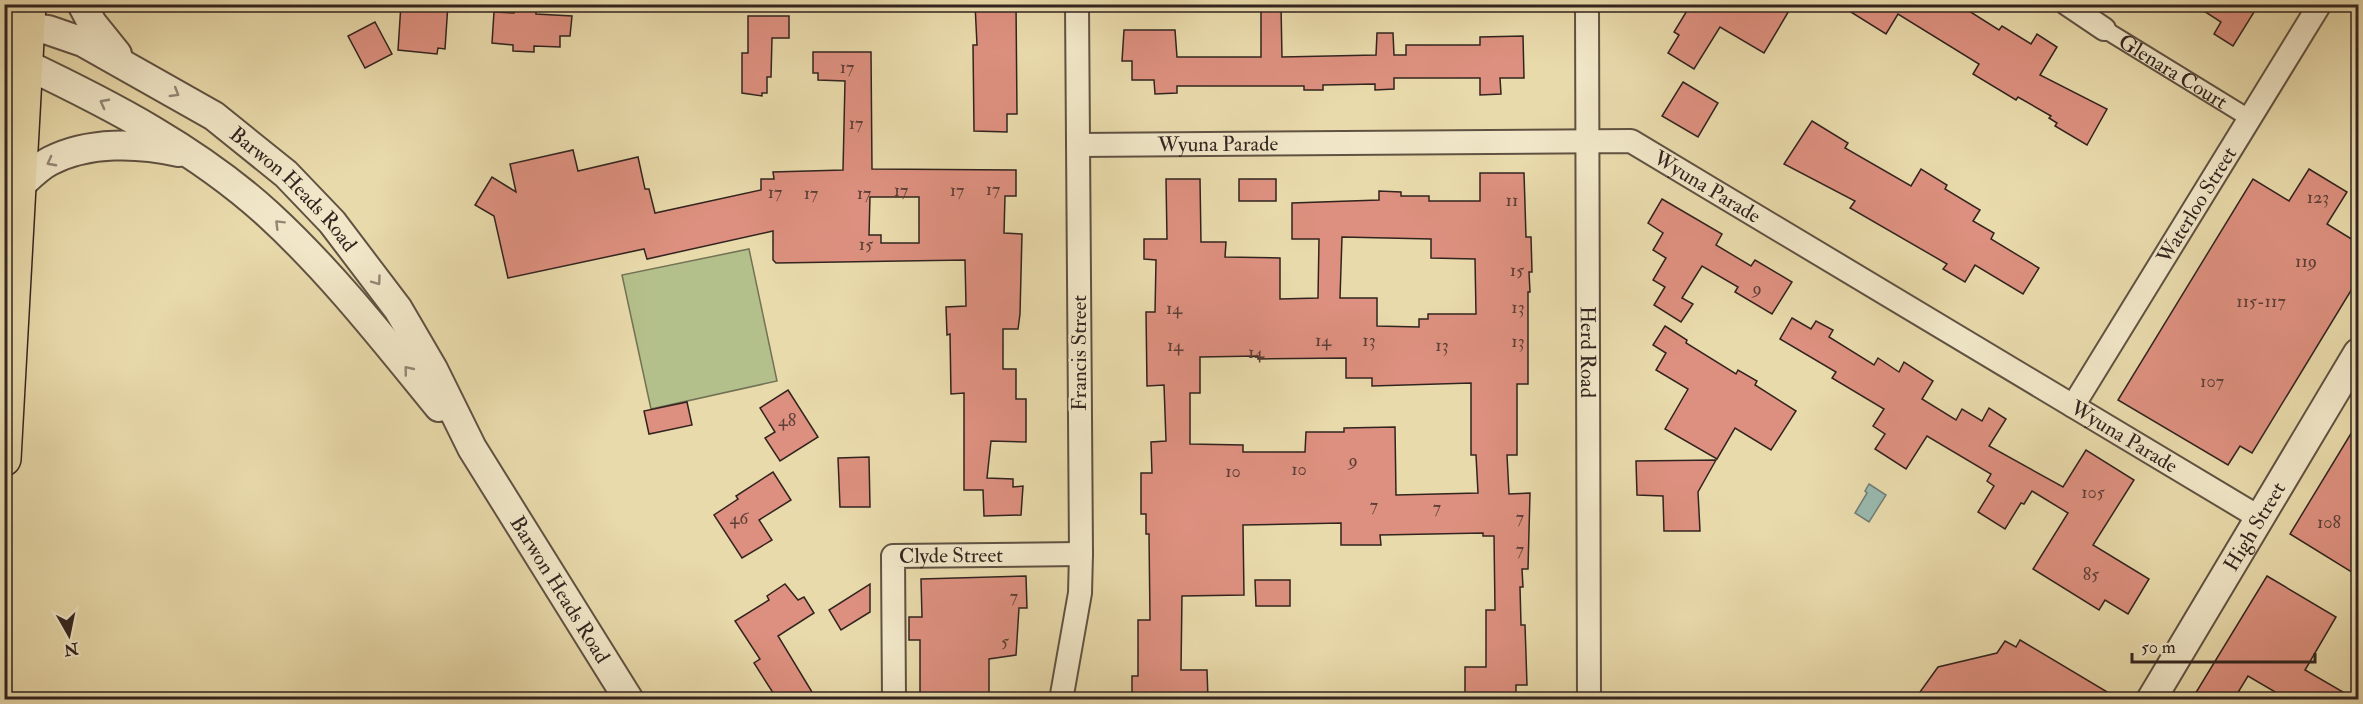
<svg xmlns="http://www.w3.org/2000/svg" width="2363" height="704" font-family="'IM FELL Double Pica',serif">
  <style>
    .green { fill: #b4c08b; stroke: #737255; stroke-width: 1.5 }
    .water { fill: #99bab0; stroke: #707e76; stroke-width: 1.5 }
    .building { fill: #dd907f; stroke: #32241f; stroke-width: 1.5; fill-rule: evenodd }
    .lines { fill: none; stroke-linecap: round; stroke-linejoin: round }
    .pedestrian-casing { stroke: #605242; stroke-width: 20 }
    .minor-casing { stroke: #605242; stroke-width: 26 }
    .tertiary-casing { stroke: #605242; stroke-width: 32 }
    .trunk-casing { stroke: #32241f; stroke-width: 36 }
    .pedestrian { stroke: #f1e7c8; stroke-width: 16 }
    .minor { stroke: #f1e7c8; stroke-width: 22 }
    .tertiary { stroke: #f1e7c8; stroke-width: 28 }
    .trunk { stroke: #e9daab; stroke-width: 33 }
    .oneway { stroke: #928674 }
    .labels { text-anchor: middle; dominant-baseline: central; stroke-width: 5; stroke-linejoin: round; paint-order: stroke }
    .number-label { font-size: 18px; fill: #5d3f37 }
    .street-label { font-size: 21px; fill: #32241f; stroke: #f1e7c8 }
  </style>
  <rect width="100%" height="100%" fill="#e9daab"/>
  <filter id="stains"><feTurbulence type="fractalNoise" baseFrequency=".00333" numOctaves="4"/><feColorMatrix values="0 0 0 0 .2 0 0 0 0 .09 0 0 0 0 .02 0 0 0 .5 -.17"/></filter>
  <radialGradient id="worn" r=".72"><stop offset=".6" stop-color="#630" stop-opacity="0"/><stop offset="1" stop-color="#630" stop-opacity=".3"/></radialGradient>
  <path class="green" d="M 749,249 L 777,381 L 651,409 L 622,275 Z"/>
  <path class="water" d="M 1869,484 L 1886,495 L 1869,522 L 1855,513 L 1867,493 L 1865,491 Z"/>
  <g class="building">
    <path d="M 401,4 L 448,4 L 445,49 L 438,48 L 437,54 L 398,50 Z"/>
    <path d="M 515,4 L 536,4 L 536,14 L 572,16 L 570,36 L 560,36 L 560,47 L 534,46 L 534,52 L 513,51 L 513,45 L 492,43 L 494,12 L 514,13 Z"/>
    <path d="M 975,4 L 1016,4 L 1017,114 L 1007,114 L 1007,132 L 974,131 L 973,45 L 977,45 Z"/>
    <path d="M 1691,4 L 1793,4 L 1764,53 L 1720,27 L 1694,69 L 1668,53 L 1679,35 L 1674,32 Z"/>
    <path d="M 1838,4 L 1958,4 L 1999,30 L 2002,26 L 2031,44 L 2037,34 L 2057,47 L 2040,75 L 2107,109 L 2087,145 L 2055,126 L 2057,123 L 2049,118 L 2051,116 L 2018,97 L 2016,100 L 1973,74 L 1979,64 L 1898,14 L 1886,34 Z"/>
    <path d="M 2193,4 L 2259,4 L 2233,46 L 2214,34 L 2221,22 Z"/>
    <path d="M 1261,5 L 1281,5 L 1282,57 L 1376,55 L 1377,33 L 1393,33 L 1394,55 L 1406,55 L 1406,45 L 1480,45 L 1480,37 L 1523,36 L 1524,78 L 1500,78 L 1501,94 L 1480,95 L 1480,78 L 1394,78 L 1394,89 L 1375,90 L 1375,84 L 1323,85 L 1323,90 L 1304,90 L 1304,86 L 1177,86 L 1177,93 L 1155,94 L 1154,80 L 1132,80 L 1132,61 L 1122,61 L 1124,30 L 1175,30 L 1177,57 L 1261,57 Z"/>
    <path d="M 748,16 L 789,16 L 789,38 L 772,38 L 771,77 L 767,77 L 767,93 L 762,93 L 762,96 L 742,93 L 742,53 L 748,53 Z"/>
    <path d="M 375,22 L 392,54 L 365,68 L 348,36 Z"/>
    <path d="M 813,52 L 871,52 L 872,169 L 1016,170 L 1016,196 L 1005,196 L 1004,233 L 1022,234 L 1020,314 L 1018,329 L 1003,329 L 1003,369 L 1016,369 L 1016,399 L 1026,399 L 1026,442 L 991,441 L 987,478 L 1013,479 L 1013,487 L 1023,486 L 1021,515 L 984,516 L 983,490 L 964,490 L 964,393 L 951,394 L 950,334 L 947,335 L 946,307 L 966,306 L 965,260 L 776,263 L 773,260 L 773,231 L 647,259 L 644,249 L 508,278 L 494,216 L 475,205 L 492,177 L 516,192 L 510,164 L 573,150 L 578,171 L 638,157 L 645,189 L 649,189 L 655,213 L 761,190 L 761,179 L 774,179 L 773,172 L 843,170 L 845,81 L 818,80 L 818,73 L 813,73 ZM 870,197 L 919,197 L 919,243 L 881,243 L 881,235 L 869,235 Z"/>
    <path d="M 1683,82 L 1718,103 L 1698,137 L 1662,116 Z"/>
    <path d="M 1812,121 L 1848,143 L 1845,148 L 1911,186 L 1921,169 L 1947,185 L 1945,189 L 1980,210 L 1973,221 L 1994,233 L 1991,239 L 2039,268 L 2023,294 L 1975,265 L 1965,282 L 1943,269 L 1947,264 L 1850,208 L 1855,201 L 1784,164 Z"/>
    <path d="M 2309,169 L 2347,192 L 2327,224 L 2358,243 L 2358,279 L 2252,453 L 2240,446 L 2228,465 L 2118,400 L 2253,179 L 2289,201 Z"/>
    <path d="M 1480,173 L 1524,173 L 1526,237 L 1531,237 L 1532,272 L 1529,272 L 1530,292 L 1528,292 L 1528,384 L 1517,384 L 1517,455 L 1507,455 L 1509,494 L 1530,493 L 1528,569 L 1522,569 L 1523,587 L 1520,587 L 1521,625 L 1525,625 L 1527,685 L 1516,685 L 1516,699 L 1465,699 L 1465,667 L 1486,667 L 1486,610 L 1495,610 L 1494,536 L 1483,536 L 1483,533 L 1380,535 L 1381,545 L 1341,545 L 1341,523 L 1243,525 L 1244,595 L 1182,596 L 1181,670 L 1207,670 L 1208,699 L 1132,699 L 1132,676 L 1138,676 L 1138,620 L 1150,620 L 1149,534 L 1146,534 L 1146,514 L 1141,514 L 1141,473 L 1152,473 L 1151,442 L 1166,441 L 1164,385 L 1147,386 L 1146,312 L 1155,312 L 1156,260 L 1144,259 L 1144,239 L 1167,239 L 1166,179 L 1200,179 L 1201,242 L 1226,242 L 1225,257 L 1280,258 L 1280,299 L 1318,298 L 1319,239 L 1292,239 L 1292,203 L 1379,200 L 1379,191 L 1401,192 L 1401,196 L 1429,196 L 1429,201 L 1480,201 ZM 1342,237 L 1431,239 L 1431,258 L 1475,259 L 1476,314 L 1428,314 L 1428,319 L 1419,319 L 1419,327 L 1377,326 L 1377,298 L 1340,298 ZM 1258,356 L 1258,359 L 1346,358 L 1346,378 L 1372,378 L 1372,386 L 1471,383 L 1471,455 L 1476,455 L 1478,493 L 1396,495 L 1395,427 L 1344,428 L 1344,432 L 1306,432 L 1305,452 L 1243,452 L 1243,445 L 1190,444 L 1190,393 L 1200,393 L 1200,357 Z"/>
    <rect x="1239" y="179" width="37" height="22"/>
    <path d="M 1662,199 L 1722,234 L 1716,245 L 1751,266 L 1755,260 L 1792,282 L 1772,314 L 1735,292 L 1738,287 L 1702,266 L 1682,298 L 1693,304 L 1681,322 L 1654,305 L 1665,287 L 1653,280 L 1666,258 L 1653,250 L 1663,233 L 1648,223 Z"/>
    <path d="M 1792,318 L 1811,329 L 1816,321 L 1833,330 L 1829,337 L 1874,365 L 1878,358 L 1899,372 L 1904,362 L 1933,381 L 1922,399 L 1956,420 L 1962,409 L 1982,421 L 1989,408 L 2006,419 L 1989,446 L 2063,487 L 2086,450 L 2134,480 L 2093,545 L 2149,579 L 2128,614 L 2105,600 L 2099,610 L 2033,569 L 2068,513 L 2032,491 L 2024,504 L 2021,503 L 2005,529 L 1978,512 L 1994,486 L 1987,481 L 1991,474 L 1927,436 L 1906,469 L 1875,449 L 1885,434 L 1873,426 L 1884,409 L 1832,378 L 1836,372 L 1780,339 Z"/>
    <path d="M 1665,326 L 1687,340 L 1686,343 L 1736,374 L 1738,370 L 1757,381 L 1755,385 L 1796,411 L 1771,450 L 1735,428 L 1717,459 L 1665,429 L 1688,389 L 1656,370 L 1666,353 L 1653,345 Z"/>
    <path d="M 788,390 L 818,437 L 780,461 L 765,438 L 775,432 L 760,408 Z"/>
    <path d="M 687,402 L 692,425 L 649,434 L 644,411 Z"/>
    <path d="M 2358,422 L 2358,576 L 2290,534 Z"/>
    <path d="M 869,457 L 870,507 L 840,507 L 838,458 Z"/>
    <path d="M 1716,460 L 1698,492 L 1700,531 L 1664,531 L 1663,496 L 1637,495 L 1636,461 Z"/>
    <path d="M 773,472 L 791,500 L 759,520 L 772,540 L 742,558 L 714,515 L 738,499 L 736,496 Z"/>
    <path d="M 1026,576 L 1027,608 L 1019,608 L 1016,655 L 989,659 L 989,699 L 920,699 L 920,640 L 909,640 L 909,617 L 922,617 L 921,579 Z"/>
    <path d="M 2267,576 L 2336,617 L 2305,670 L 2355,699 L 2287,699 L 2248,676 L 2234,699 L 2192,699 Z"/>
    <path d="M 1255,580 L 1290,580 L 1290,606 L 1256,606 Z"/>
    <path d="M 785,584 L 798,600 L 804,597 L 814,613 L 778,636 L 812,692 L 800,699 L 777,699 L 754,663 L 760,659 L 735,621 L 769,600 L 767,596 Z"/>
    <path d="M 870,584 L 870,612 L 841,630 L 829,610 Z"/>
    <path d="M 2020,640 L 2119,699 L 1915,699 L 1938,667 L 1997,653 L 2005,641 L 2016,647 Z"/>
  </g>
  <g class="lines">
    <defs>
      <g id="pedestrian">
        <path id="s1" d="M 2104,29 L 2249,118"/>
      </g>
      <g id="minor">
        <path id="s2" d="M 1587,4 L 1589,700"/>
        <path d="M 2067,4 L 2104,29"/>
        <path id="s3" d="M 1078,145 L 1631,141 L 2260,518"/>
        <path id="s4" d="M 2073,406 L 2320,4"/>
        <path id="s5" d="M 894,700 L 893,556 L 1081,554"/>
        <path d="M 1061,700 L 1080,593 L 1081,554 L 1077,4"/>
      </g>
      <g id="tertiary">
        <path d="M 82,4 L 92,23 L 117,54"/>
        <path id="s6" d="M 28,27 L 48,30 L 83,42 L 214,116 L 286,174 L 332,222 L 398,309 L 433,369 L 472,448 L 629,700"/>
        <path d="M 25,64 C 111,105 198,150 269,215 C 332,273 385,341 439,407"/>
        <path d="M 17,188 C 27,179 38,167 50,161 C 89,141 138,143 179,152"/>
        <path id="s7" d="M 2151,700 L 2358,353"/>
      </g>
      <path id="trunk" d="M 4,459 L 29,4"/>
    </defs>
    <use href="#pedestrian" class="pedestrian-casing"/>
    <use href="#minor" class="minor-casing"/>
    <use href="#tertiary" class="tertiary-casing"/>
    <use href="#trunk" class="trunk-casing"/>
    <use href="#pedestrian" class="pedestrian"/>
    <use href="#minor" class="minor"/>
    <use href="#tertiary" class="tertiary"/>
    <use href="#trunk" class="trunk"/>
  </g>
  <defs><path id="oneway-chevron" d="M-2-3.5L2.5 0L-2 3.5" fill="none" stroke-width="1.6" stroke-linecap="round" stroke-linejoin="round" transform="scale(1.5)"/></defs>
  <g class="oneway">
    <use href="#oneway-chevron" transform="translate(175 93) rotate(31)"/>
    <use href="#oneway-chevron" transform="translate(104 103) rotate(-152)"/>
    <use href="#oneway-chevron" transform="translate(51 162) rotate(152)"/>
    <use href="#oneway-chevron" transform="translate(279 224) rotate(-135)"/>
    <use href="#oneway-chevron" transform="translate(377 281) rotate(54)"/>
    <use href="#oneway-chevron" transform="translate(408 370) rotate(-129)"/>
  </g>
  <g class="labels">
    <g class="number-label">
      <text x="847" y="67">17</text>
      <text x="856" y="123">17</text>
      <text x="993" y="189">17</text>
      <text x="901" y="190">17</text>
      <text x="957" y="190">17</text>
      <text x="775" y="192">17</text>
      <text x="811" y="193">17</text>
      <text x="864" y="193">17</text>
      <text x="2318" y="197">123</text>
      <text x="1512" y="200">11</text>
      <text x="866" y="244">15</text>
      <text x="2306" y="261">119</text>
      <text x="1517" y="270">15</text>
      <text x="1757" y="288">9</text>
      <text x="2261" y="301">115-117</text>
      <text x="1518" y="307">13</text>
      <text x="1174" y="308">14</text>
      <text x="1323" y="340">14</text>
      <text x="1369" y="340">13</text>
      <text x="1518" y="341">13</text>
      <text x="1175" y="345">14</text>
      <text x="1442" y="345">13</text>
      <text x="1256" y="352">14</text>
      <text x="2212" y="381">107</text>
      <text x="787" y="420">48</text>
      <text x="1353" y="460">9</text>
      <text x="1299" y="469">10</text>
      <text x="1233" y="471">10</text>
      <text x="2093" y="492">105</text>
      <text x="1374" y="505">7</text>
      <text x="1437" y="507">7</text>
      <text x="1520" y="517">7</text>
      <text x="739" y="518">46</text>
      <text x="2329" y="522">108</text>
      <text x="1520" y="549">7</text>
      <text x="2091" y="574">85</text>
      <text x="1014" y="596">7</text>
      <text x="1005" y="641">5</text>
    </g>
    <g class="street-label">
      <text stroke="none"><textPath href="#s1" startOffset="81">Glenara Court</textPath></text>
      <text stroke="none"><textPath href="#s3" startOffset="140">Wyuna Parade</textPath></text>
      <text stroke="none"><textPath href="#s3" startOffset="642">Wyuna Parade</textPath></text>
      <text stroke="none"><textPath href="#s6" startOffset="316">Barwon Heads Road</textPath></text>
      <text stroke="none"><textPath href="#s4" startOffset="236">Waterloo Street</textPath></text>
      <text stroke="none"><textPath href="#s2" startOffset="348">Herd Road</textPath></text>
      <text transform="translate(1079 353) rotate(-90)">Francis Street</text>
      <text stroke="none"><textPath href="#s3" startOffset="1128">Wyuna Parade</textPath></text>
      <text stroke="none"><textPath href="#s7" startOffset="202">High Street</textPath></text>
      <text stroke="none"><textPath href="#s5" startOffset="202">Clyde Street</textPath></text>
      <text stroke="none"><textPath href="#s6" startOffset="800">Barwon Heads Road</textPath></text>
    </g>
  </g>
  <rect width="2363" height="704" fill="none" stroke="#e9daab" stroke-width="24"/>
  <rect x="6" y="6" width="2351" height="692" fill="none" stroke="#32241f" stroke-width="3"/>
  <rect x="12" y="12" width="2339" height="680" fill="none" stroke="#32241f" stroke-width="1.5"/>
  <g transform="translate(69 635) rotate(171)" stroke="#f1e7c8" stroke-width="4.5" paint-order="stroke">
  <path d="M0-4.5L10 22L0 15L-10 22Z" fill="#32241f"/>
  <text y="-9" font-size="16" font-weight="bold" text-anchor="middle" fill="#32241f">N</text>
  </g>
  <path d="M2132 653v9h183v-9" fill="none" stroke="#32241f" stroke-width="3"/>
  <text x="2141" y="653" font-size="18" fill="#32241f" stroke="#f1e7c8" stroke-width="4.5" paint-order="stroke">50 m</text>
  <rect width="100%" height="100%" filter="url(#stains)"/>
  <rect width="100%" height="100%" fill="url(#worn)"/>
</svg>
